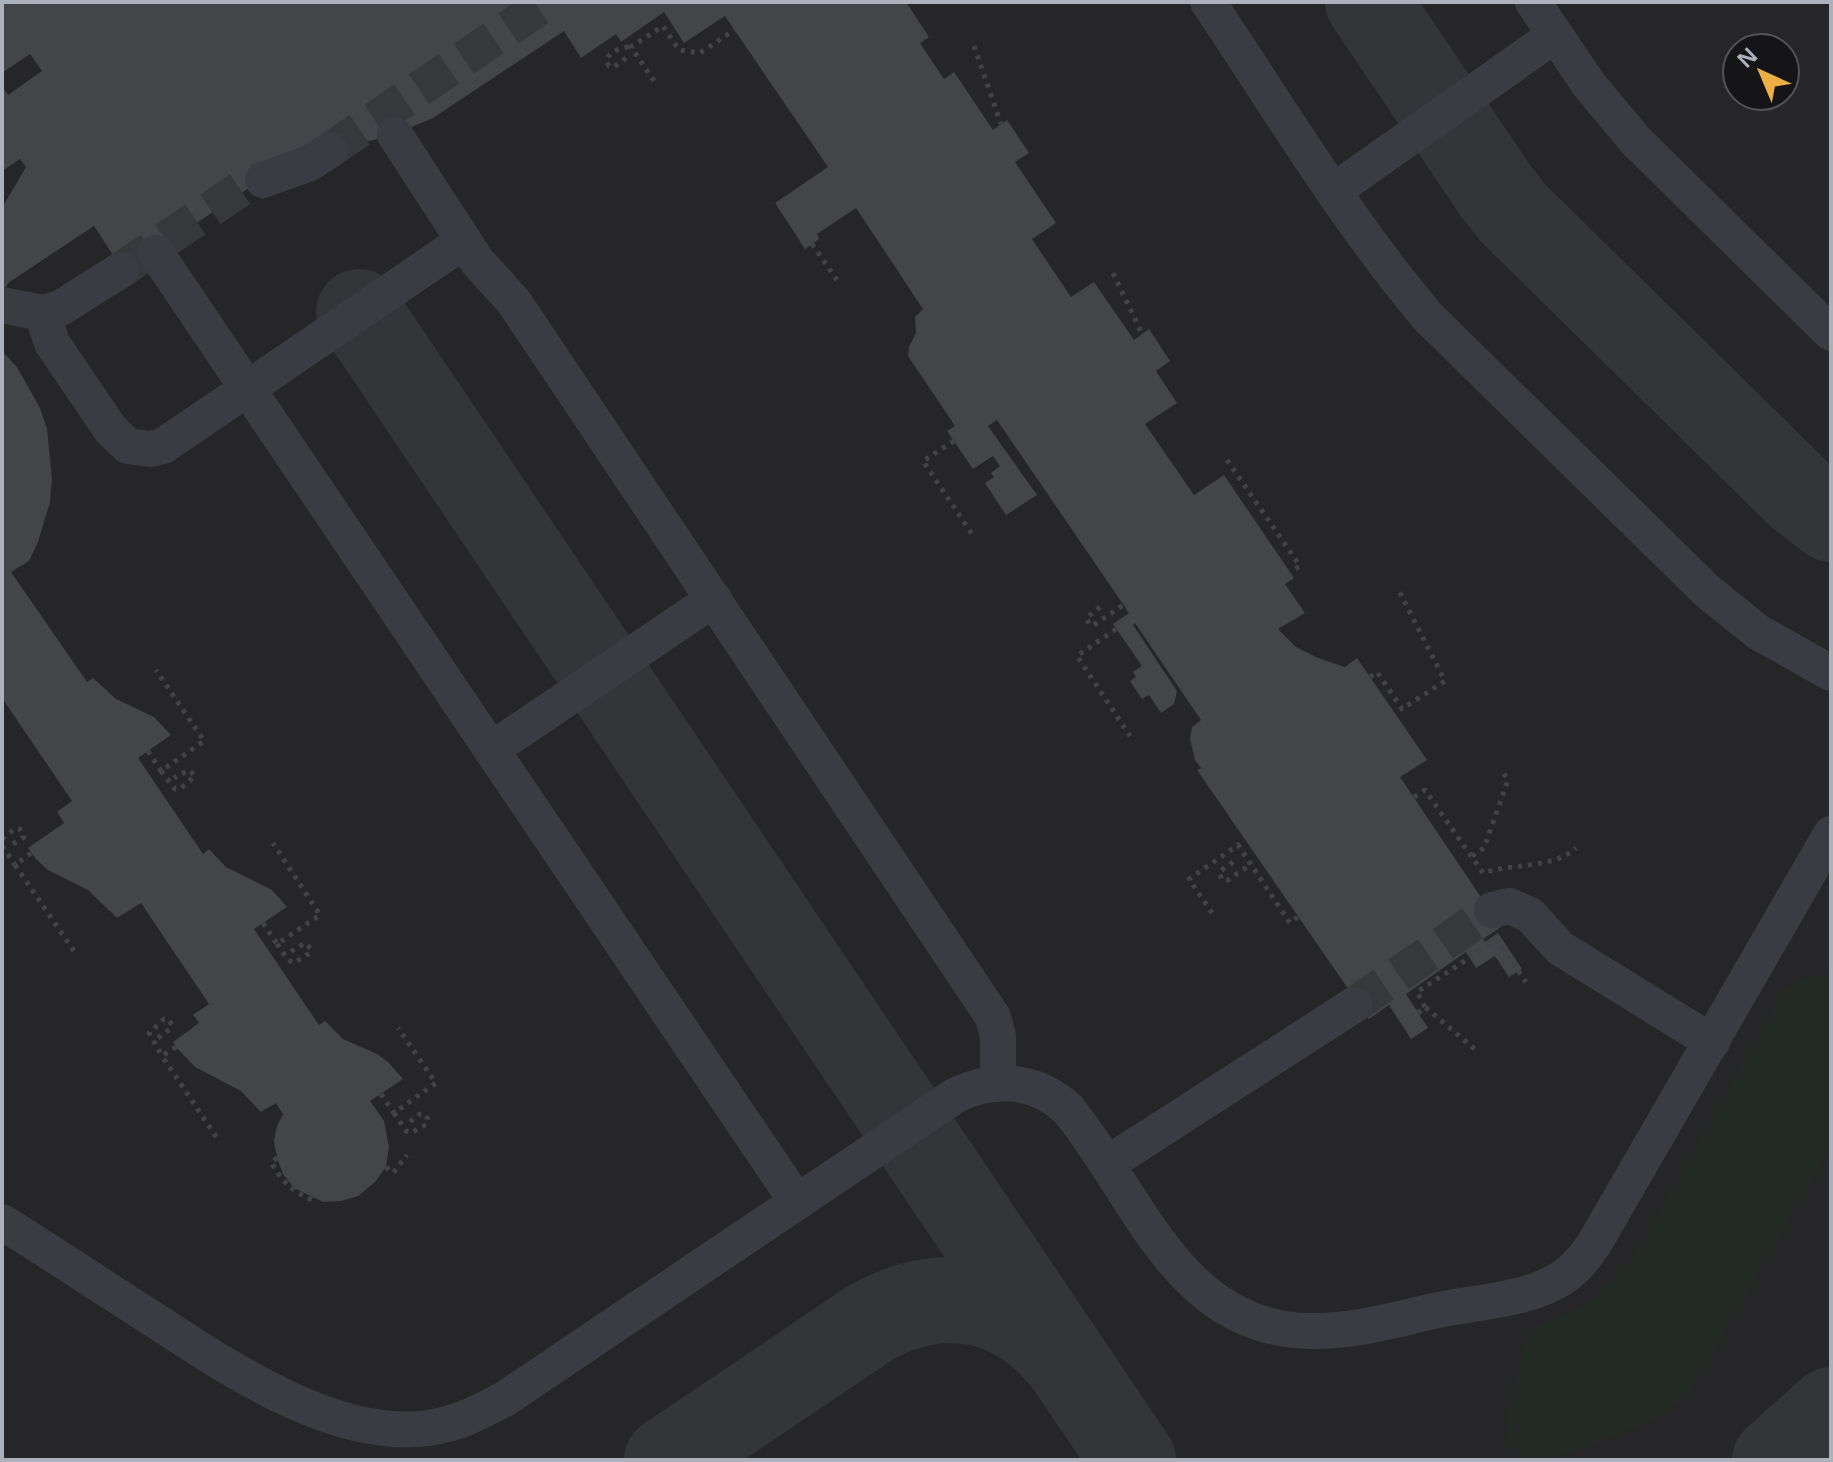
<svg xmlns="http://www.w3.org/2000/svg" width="1833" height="1462" font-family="'Noto Sans',sans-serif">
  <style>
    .built { fill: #262629; fill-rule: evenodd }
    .green { fill: #222a23 }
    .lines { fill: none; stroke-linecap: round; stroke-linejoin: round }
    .taxiway { stroke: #343539; stroke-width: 86 }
    .building { fill: #444549 }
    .minor-tunnel { stroke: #37383c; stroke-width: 36; stroke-dasharray: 36 18; stroke-linecap: butt }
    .path { stroke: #414348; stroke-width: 5; stroke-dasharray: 4 6; stroke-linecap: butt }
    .minor { stroke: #3b3c41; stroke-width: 36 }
  </style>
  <rect width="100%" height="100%" fill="#1a1a1c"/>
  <path class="built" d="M 2,2 L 1831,2 L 1831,1460 L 2,1460 ZM 1737,48 L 1785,48 L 1785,96 L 1737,96 Z"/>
  <path class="green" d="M 1819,974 L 1831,975 L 1831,1145 L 1687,1397 C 1658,1421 1572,1459 1534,1459 C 1524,1459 1514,1451 1510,1442 C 1502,1420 1525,1351 1531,1327 C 1587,1308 1600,1297 1637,1252 L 1785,990 L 1802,978 Z"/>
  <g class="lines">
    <g class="taxiway">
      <path d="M 1368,2 L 1495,190 L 1514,214 L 1800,495 L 1831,519"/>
      <path d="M 359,312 L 1133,1460"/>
      <path d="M 667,1460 L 870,1323 C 935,1286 1006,1293 1057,1351"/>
      <path d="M 1775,1460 L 1831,1410"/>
    </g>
  </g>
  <g class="building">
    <path d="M 2,2 L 906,2 L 929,37 L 920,43 L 944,79 L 954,72 L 993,130 L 1007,120 L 1029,153 L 1015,162 L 1056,223 L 1032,239 L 1071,297 L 1094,282 L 1134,340 L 1149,329 L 1170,361 L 1156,371 L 1177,403 L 1145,424 L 1194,495 L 1224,475 L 1294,578 L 1285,584 L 1305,613 L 1278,629 L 1296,647 L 1318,658 L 1345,667 L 1357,658 L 1427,760 L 1400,777 L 1501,927 L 1483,939 L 1485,942 L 1498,933 L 1522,969 L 1509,977 L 1495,956 L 1476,968 L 1466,952 L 1406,994 L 1428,1028 L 1411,1039 L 1389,1005 L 1369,1019 L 1197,770 L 1201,768 L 1195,760 L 1190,739 L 1192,727 L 1201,720 L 1135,623 L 1133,625 L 1177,691 L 1174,704 L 1161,713 L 1149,695 L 1142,699 L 1130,681 L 1136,677 L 1133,672 L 1142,666 L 1113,624 L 1129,613 L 997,420 L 988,426 L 1037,495 L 1006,515 L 985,483 L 994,477 L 991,473 L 1000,466 L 993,456 L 973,469 L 947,431 L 955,426 L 908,356 L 909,347 L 916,333 L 915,317 L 923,309 L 856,208 L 817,234 L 819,239 L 805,249 L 775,203 L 828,167 L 725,16 L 684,43 L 664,12 L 621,42 L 616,34 L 581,58 L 564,31 L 433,118 L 390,136 L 369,141 L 305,150 L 124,272 L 94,226 L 8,283 L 2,294 L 2,208 L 26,167 L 20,159 L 2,171 L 2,86 L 8,95 L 42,71 L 30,54 L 2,73 Z"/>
    <path d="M 2,351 L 17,367 L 40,408 L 47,429 L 52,478 L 50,502 L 38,542 L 29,561 L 11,572 L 87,682 L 93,678 L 116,699 L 154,717 L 171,735 L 138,758 L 203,854 L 209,849 L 226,867 L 272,890 L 287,907 L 254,929 L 319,1025 L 325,1021 L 343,1039 L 377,1054 L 388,1062 L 403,1079 L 370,1101 L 384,1121 L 389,1147 L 386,1167 L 375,1182 L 358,1196 L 341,1201 L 323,1202 L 294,1188 L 283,1174 L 277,1158 L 274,1141 L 277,1126 L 283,1114 L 276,1103 L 261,1112 L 241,1091 L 195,1067 L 176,1047 L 173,1042 L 199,1023 L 193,1015 L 209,1004 L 141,903 L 117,918 L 88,890 L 48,870 L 36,859 L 28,848 L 64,823 L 57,812 L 72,801 L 2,698 Z"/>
  </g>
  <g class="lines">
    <g class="minor-tunnel">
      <path d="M 330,150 L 547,2"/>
      <path d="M 121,270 L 246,185 L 263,180"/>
      <path d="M 1354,1005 L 1492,910"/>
    </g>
    <g class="path">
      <path d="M 974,46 L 1001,124"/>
      <path d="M 626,58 L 614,67 L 609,66 L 606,61 C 609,51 621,47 631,47"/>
      <path d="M 654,81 L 631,47 L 663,26 L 679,50 L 700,53 L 734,30"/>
      <path d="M 812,244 L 837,280"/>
      <path d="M 1113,273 L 1142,334"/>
      <path d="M 954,441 L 923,461 L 974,537"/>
      <path d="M 1227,460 L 1300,566 L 1291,572"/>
      <path d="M 1100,607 L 1086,618 L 1090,625 L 1094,625 L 1123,605"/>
      <path d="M 1116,629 L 1077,656 L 1130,736"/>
      <path d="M 1370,677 L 1377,672 L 1402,709 L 1445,681 L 1397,587"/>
      <path d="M 148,751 L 161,771 L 204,741 L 156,670"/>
      <path d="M 161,771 L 175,789 L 180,789 L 195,776 L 189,770 L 174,778"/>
      <path d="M 1414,797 L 1425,790 L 1483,873 C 1512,863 1553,869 1576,848"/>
      <path d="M 2,839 L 16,828 L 20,829 L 24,837 L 11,845"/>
      <path d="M 2,846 L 15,865"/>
      <path d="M 31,853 L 15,865 L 74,951"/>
      <path d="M 1472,856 L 1484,848 L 1508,780 L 1502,770"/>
      <path d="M 1233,862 L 1219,872 L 1222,880 L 1228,880 L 1251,864"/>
      <path d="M 1212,913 L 1189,879 L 1238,845 L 1290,923 L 1299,916"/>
      <path d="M 263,923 L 277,944 L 320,915 L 273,843"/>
      <path d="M 277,944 L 288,960 L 294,963 L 310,953 L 311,949 L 305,943 L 290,952"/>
      <path d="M 1425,1007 L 1417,992 L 1497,940 L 1526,982"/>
      <path d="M 1418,1013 L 1425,1007 L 1477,1051"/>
      <path d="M 158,1038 L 170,1029 L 172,1025 L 168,1019 L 164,1019 L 149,1033 L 162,1056"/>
      <path d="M 176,1047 L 162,1056 L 219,1141"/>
      <path d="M 381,1094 L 394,1113 L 436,1083 L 398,1028"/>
      <path d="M 394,1113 L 406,1131 L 411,1133 L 427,1124 L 428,1119 L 425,1114 L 420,1114 L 408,1123"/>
      <path d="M 277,1158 L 271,1162 C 281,1180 293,1193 313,1200"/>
      <path d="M 386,1167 L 393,1173 L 407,1155"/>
    </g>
    <g class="minor">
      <path d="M 1208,2 C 1279,108 1346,220 1428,317 L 1707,591 L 1758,632 L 1831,673"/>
      <path d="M 1533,2 L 1590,86 L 1636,141 L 1831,333"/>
      <path d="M 395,135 L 477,261 L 514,302 L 993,1017 L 998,1036 L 998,1083"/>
      <path d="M 263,180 L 310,163 L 330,150"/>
      <path d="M 1335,190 L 1555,35"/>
      <path d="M 156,253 L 797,1202"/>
      <path d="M 2,305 L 42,313 L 59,309 L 121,270"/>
      <path d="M 42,313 L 52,343 L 111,430 L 128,446 L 151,449 L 163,446 L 464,241"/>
      <path d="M 492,749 L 714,599"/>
      <path d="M 1492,910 L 1509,906 L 1530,915 L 1560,948 L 1712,1042"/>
      <path d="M 1107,1164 L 1354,1005"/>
      <path d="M 2,1222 C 50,1252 97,1283 145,1314 C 223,1364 331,1441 428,1428 C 457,1424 481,1412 506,1398 L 956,1095 C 995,1077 1034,1079 1067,1108 C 1139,1195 1178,1330 1311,1331 C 1355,1332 1400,1318 1443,1309 C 1484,1301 1538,1299 1570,1272 C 1580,1264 1587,1254 1594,1244 L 1831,834"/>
    </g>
  </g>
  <rect width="1833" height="1462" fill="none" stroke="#adb1bb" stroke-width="8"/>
  <g transform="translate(1761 72) rotate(316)"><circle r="38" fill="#151517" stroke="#525359" stroke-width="2"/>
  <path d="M0-6L14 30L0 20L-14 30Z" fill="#ebaf43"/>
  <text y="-12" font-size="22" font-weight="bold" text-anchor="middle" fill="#adb1bb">N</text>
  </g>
</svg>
